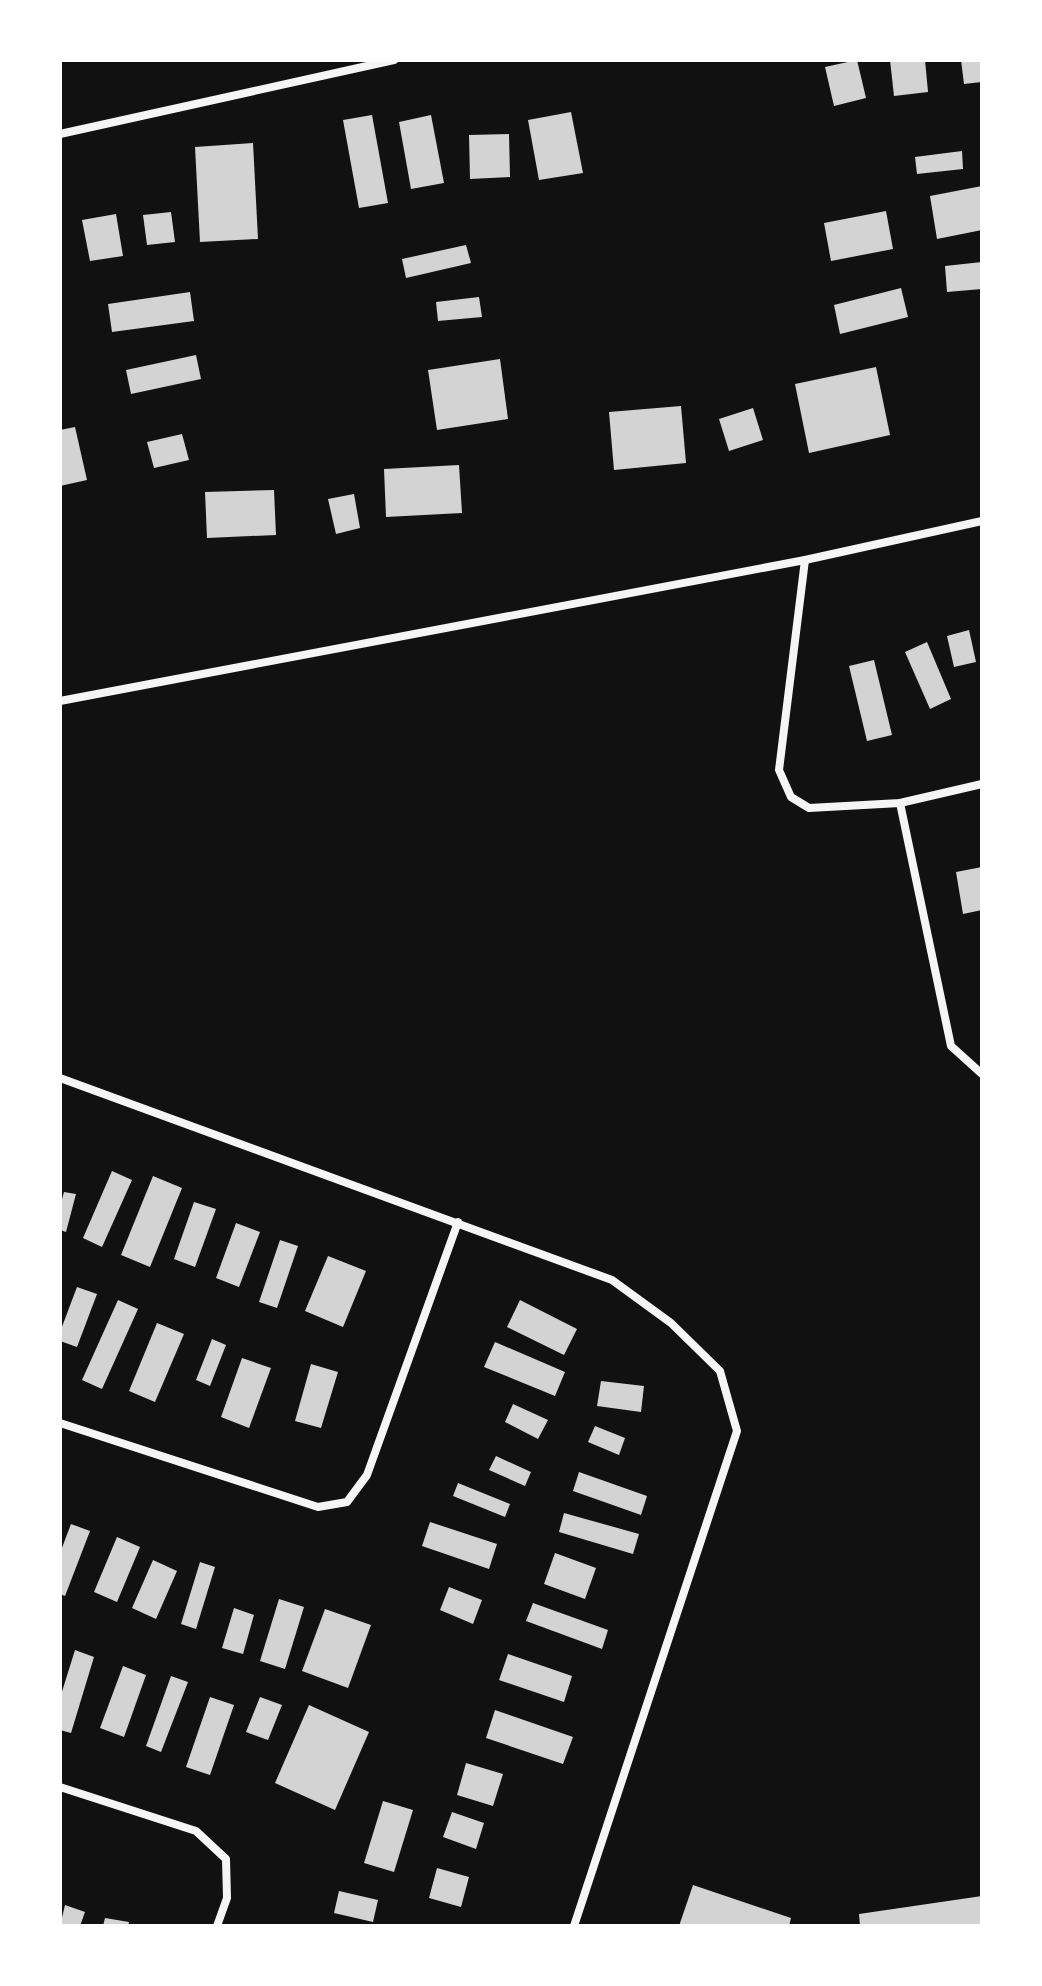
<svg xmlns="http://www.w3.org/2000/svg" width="1042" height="1986" font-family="'Public Sans',sans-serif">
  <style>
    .building { fill: #d3d3d3 }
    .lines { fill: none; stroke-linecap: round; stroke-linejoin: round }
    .minor { stroke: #f5f5f5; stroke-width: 8 }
  </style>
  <rect width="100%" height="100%" fill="#111"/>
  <g class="building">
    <path d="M 857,60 L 866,98 L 834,106 L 825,67 Z"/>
    <path d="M 890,60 L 925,60 L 928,92 L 894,96 Z"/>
    <path d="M 961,60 L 982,60 L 982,82 L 964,84 Z"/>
    <path d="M 571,112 L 583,173 L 539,180 L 528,120 Z"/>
    <path d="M 372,115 L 388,203 L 359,208 L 343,120 Z"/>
    <path d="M 431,115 L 444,183 L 411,189 L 399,122 Z"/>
    <path d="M 509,134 L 510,177 L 470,179 L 469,135 Z"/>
    <path d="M 253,143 L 258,239 L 200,242 L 195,147 Z"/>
    <path d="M 962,151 L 963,169 L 917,174 L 915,157 Z"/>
    <path d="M 982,186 L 982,230 L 937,239 L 930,196 Z"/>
    <path d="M 886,211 L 893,249 L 831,261 L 824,223 Z"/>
    <path d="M 171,212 L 175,242 L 147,245 L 143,215 Z"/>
    <path d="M 116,214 L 123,256 L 90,261 L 82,220 Z"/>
    <path d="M 466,245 L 471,263 L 406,278 L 402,259 Z"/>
    <path d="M 982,262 L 982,289 L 947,292 L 945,266 Z"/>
    <path d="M 901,288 L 908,317 L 840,334 L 834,305 Z"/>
    <path d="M 190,292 L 194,321 L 112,332 L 108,304 Z"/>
    <path d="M 479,297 L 482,317 L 438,321 L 436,302 Z"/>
    <path d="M 196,355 L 201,379 L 131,394 L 126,370 Z"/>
    <path d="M 500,359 L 508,419 L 437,430 L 428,370 Z"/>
    <path d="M 876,367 L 890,435 L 809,453 L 795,384 Z"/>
    <path d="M 681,406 L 686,463 L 614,470 L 609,412 Z"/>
    <path d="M 753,408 L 763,440 L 729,451 L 719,419 Z"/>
    <path d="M 75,427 L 87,480 L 60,486 L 60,430 Z"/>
    <path d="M 182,434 L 189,460 L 154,468 L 147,442 Z"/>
    <path d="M 459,465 L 462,513 L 386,517 L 384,469 Z"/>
    <path d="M 274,490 L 276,535 L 207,538 L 205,492 Z"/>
    <path d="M 354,494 L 360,528 L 336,534 L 328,499 Z"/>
    <path d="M 969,630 L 976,662 L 954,667 L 947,636 Z"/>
    <path d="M 927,642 L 951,699 L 930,709 L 905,652 Z"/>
    <path d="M 874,660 L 892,735 L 867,741 L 849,666 Z"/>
    <path d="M 982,867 L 982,910 L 963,914 L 956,872 Z"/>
    <path d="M 112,1171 L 132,1180 L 102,1247 L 83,1238 Z"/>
    <path d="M 153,1176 L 182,1188 L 150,1267 L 121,1255 Z"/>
    <path d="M 64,1192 L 76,1194 L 66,1232 L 60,1230 L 60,1206 Z"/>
    <path d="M 194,1202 L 216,1209 L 195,1267 L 174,1259 Z"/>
    <path d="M 236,1223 L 260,1232 L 239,1287 L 216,1278 Z"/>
    <path d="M 280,1240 L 298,1246 L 277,1308 L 259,1302 Z"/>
    <path d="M 328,1256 L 366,1271 L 343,1327 L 305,1311 Z"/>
    <path d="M 77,1287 L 97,1294 L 77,1347 L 60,1341 L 60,1332 Z"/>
    <path d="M 118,1300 L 138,1309 L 102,1389 L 82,1380 Z"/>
    <path d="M 520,1300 L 577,1329 L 564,1355 L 507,1327 Z"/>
    <path d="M 157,1323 L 184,1334 L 155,1402 L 129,1391 Z"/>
    <path d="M 212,1339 L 226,1345 L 210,1386 L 196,1380 Z"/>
    <path d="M 495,1342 L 565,1372 L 555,1396 L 484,1367 Z"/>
    <path d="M 242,1358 L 271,1368 L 249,1428 L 221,1417 Z"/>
    <path d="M 311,1364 L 338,1372 L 321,1428 L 295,1421 Z"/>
    <path d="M 601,1381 L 644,1386 L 641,1412 L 597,1406 Z"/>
    <path d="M 513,1404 L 548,1420 L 538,1439 L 505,1422 Z"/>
    <path d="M 595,1426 L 625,1438 L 619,1455 L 588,1442 Z"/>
    <path d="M 496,1456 L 531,1472 L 525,1486 L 489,1470 Z"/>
    <path d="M 579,1472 L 647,1496 L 641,1515 L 573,1491 Z"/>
    <path d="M 458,1483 L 510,1504 L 505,1517 L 453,1496 Z"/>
    <path d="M 564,1513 L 639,1534 L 633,1554 L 559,1532 Z"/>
    <path d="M 430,1522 L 497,1544 L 489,1569 L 422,1546 Z"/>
    <path d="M 71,1524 L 90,1531 L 65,1596 L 60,1594 L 60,1553 Z"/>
    <path d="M 117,1537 L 140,1547 L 117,1602 L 94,1592 Z"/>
    <path d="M 555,1553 L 596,1568 L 585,1599 L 544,1584 Z"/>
    <path d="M 153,1560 L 177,1571 L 156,1619 L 132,1608 Z"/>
    <path d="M 200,1562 L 215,1567 L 196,1629 L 181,1624 Z"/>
    <path d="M 449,1587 L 482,1600 L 473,1624 L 440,1610 Z"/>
    <path d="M 279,1599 L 304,1607 L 285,1669 L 260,1661 Z"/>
    <path d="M 533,1603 L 608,1630 L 602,1649 L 526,1621 Z"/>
    <path d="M 234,1608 L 254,1615 L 243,1654 L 222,1648 Z"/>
    <path d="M 325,1609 L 371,1625 L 348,1688 L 302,1671 Z"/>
    <path d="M 75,1650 L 94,1657 L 71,1733 L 60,1730 L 60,1698 Z"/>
    <path d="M 508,1654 L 572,1676 L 564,1702 L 499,1680 Z"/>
    <path d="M 123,1666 L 146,1675 L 124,1737 L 100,1728 Z"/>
    <path d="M 171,1676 L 188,1682 L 161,1752 L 146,1746 Z"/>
    <path d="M 210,1697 L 234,1705 L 210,1775 L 186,1767 Z"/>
    <path d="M 260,1697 L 282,1705 L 268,1740 L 246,1732 Z"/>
    <path d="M 309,1705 L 369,1732 L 335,1810 L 275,1783 Z"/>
    <path d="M 495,1710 L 573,1737 L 563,1764 L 486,1738 Z"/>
    <path d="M 466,1763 L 503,1774 L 493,1806 L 457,1795 Z"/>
    <path d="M 383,1801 L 413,1810 L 394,1872 L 364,1863 Z"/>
    <path d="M 452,1812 L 484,1823 L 476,1849 L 443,1837 Z"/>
    <path d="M 437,1868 L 469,1877 L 461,1907 L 429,1898 Z"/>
    <path d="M 693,1885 L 791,1918 L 789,1926 L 679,1926 Z"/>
    <path d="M 339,1891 L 378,1900 L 373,1922 L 334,1913 Z"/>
    <path d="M 982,1896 L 982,1926 L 860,1926 L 859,1914 Z"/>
    <path d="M 65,1905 L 85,1912 L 80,1926 L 60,1926 Z"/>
    <path d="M 105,1918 L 129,1922 L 128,1926 L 103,1926 Z"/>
  </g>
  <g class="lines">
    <g class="minor">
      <path d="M 60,134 L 394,60"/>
      <path d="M 805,560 L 779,770 L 791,797 L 809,808 L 900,803 L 982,784"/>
      <path d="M 60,701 L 805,560 L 982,521"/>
      <path d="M 900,803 L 951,1046 L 982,1074"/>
      <path d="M 60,1078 L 612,1280 L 671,1323 L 720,1371 L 737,1431 L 574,1926"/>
      <path d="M 60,1423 L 318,1507 L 347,1502 L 367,1475 L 458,1222"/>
      <path d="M 60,1787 L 196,1831 L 226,1859 L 227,1898 L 217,1926"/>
    </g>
  </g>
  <rect width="1042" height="1986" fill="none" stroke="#ffffff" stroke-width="124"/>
</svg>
